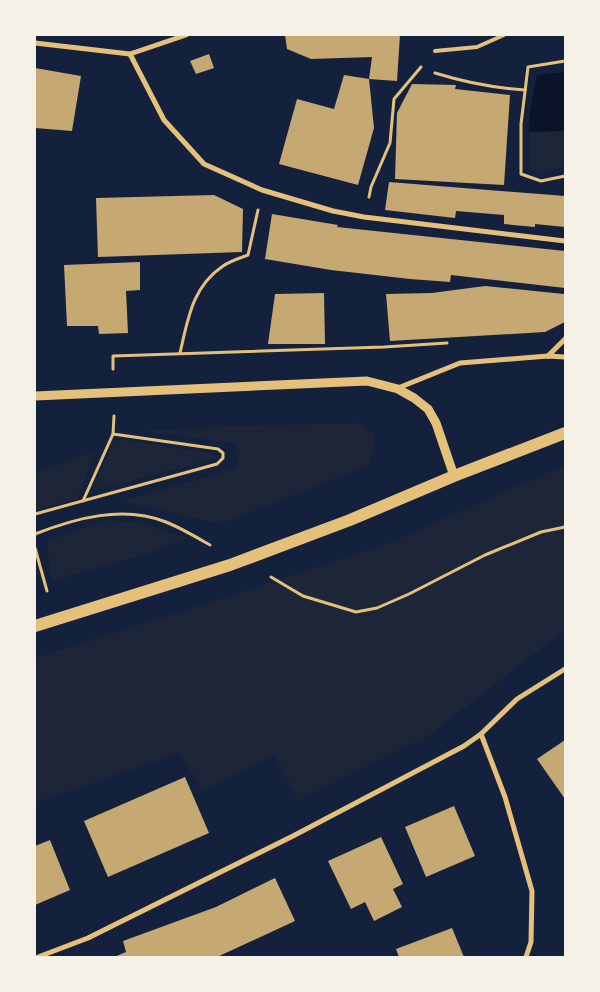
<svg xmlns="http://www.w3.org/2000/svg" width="600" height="992" font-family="'Times New Roman',serif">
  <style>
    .green { fill: #1d2539 }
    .water { fill: #0b132b }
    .building { fill: #c6a872 }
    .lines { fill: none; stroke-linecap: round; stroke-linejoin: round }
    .path { stroke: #e5c07b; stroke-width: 3 }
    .service { stroke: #e5c07b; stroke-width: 4 }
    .minor { stroke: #e5c07b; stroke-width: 5 }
    .tertiary { stroke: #e5c07b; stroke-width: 9 }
    .primary { stroke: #e5c07b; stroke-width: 12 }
  </style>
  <rect width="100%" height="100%" fill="#14213d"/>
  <g class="green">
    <path d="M 565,131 L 565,166 L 542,174 L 531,168 L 529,132 Z"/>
    <path d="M 359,423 L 375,435 L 373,453 L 368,466 L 220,524 L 121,501 L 238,468 L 235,443 L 143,431 L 234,426 Z"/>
    <path d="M 120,439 L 214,454 L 217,458 L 93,491 L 114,440 Z"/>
    <path d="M 95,451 L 77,499 L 35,510 L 35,474 Z"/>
    <path d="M 565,465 L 565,630 L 427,737 L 298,801 L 275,756 L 202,791 L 180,753 L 35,803 L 35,658 L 239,593 L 389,543 Z"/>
    <path d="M 105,520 L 141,523 L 188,538 L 150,553 L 51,581 L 47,540 Z"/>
  </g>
  <path class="water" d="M 565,72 L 565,131 L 529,132 L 529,117 L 537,75 Z"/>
  <g class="building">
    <path d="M 285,35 L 400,35 L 397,81 L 369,79 L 372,57 L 311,59 L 287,49 Z"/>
    <path d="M 209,54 L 214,68 L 196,74 L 190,61 Z"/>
    <path d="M 35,68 L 81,76 L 72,131 L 35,128 Z"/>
    <path d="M 344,75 L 369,79 L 374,128 L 358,185 L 279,164 L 297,99 L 334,109 Z"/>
    <path d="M 412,84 L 456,85 L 455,89 L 510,95 L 504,185 L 395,179 L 397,113 Z"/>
    <path d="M 389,182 L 565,196 L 565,227 L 535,224 L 535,227 L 504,224 L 504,215 L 456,211 L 455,218 L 385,210 Z"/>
    <path d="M 214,195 L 243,209 L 242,252 L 98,257 L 96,198 Z"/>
    <path d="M 272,214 L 338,225 L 337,227 L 565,251 L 565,288 L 451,275 L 450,282 L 410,279 L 331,270 L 265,259 Z"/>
    <path d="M 140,262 L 140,290 L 126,291 L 128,333 L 99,334 L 98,326 L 67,326 L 64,265 Z"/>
    <path d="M 485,286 L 564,294 L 565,322 L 545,332 L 390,341 L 386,294 L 432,293 Z"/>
    <path d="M 324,293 L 325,344 L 268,344 L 275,294 Z"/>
    <path d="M 565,740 L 565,799 L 537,759 Z"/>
    <path d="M 185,777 L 209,833 L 108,877 L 84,821 Z"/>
    <path d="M 454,806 L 475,856 L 426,877 L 405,827 Z"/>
    <path d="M 381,837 L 403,884 L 393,889 L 402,907 L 374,921 L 365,902 L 351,909 L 328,861 Z"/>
    <path d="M 50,840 L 70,890 L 35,905 L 35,846 Z"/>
    <path d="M 275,878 L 295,921 L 217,957 L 114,957 L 126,952 L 123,941 L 216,907 Z"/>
    <path d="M 452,928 L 464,957 L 399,957 L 396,949 Z"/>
  </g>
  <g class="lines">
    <g class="path">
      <path d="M 565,61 L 528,67 L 521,124 L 521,174 L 541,181 L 565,176"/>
      <path d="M 435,73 C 464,82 495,88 525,90"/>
      <path d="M 369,197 L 371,187 L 390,143 L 394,99 L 421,67"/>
      <path d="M 180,353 C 188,319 192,287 223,266 C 230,261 240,258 248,255 L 258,210"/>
      <path d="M 113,369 L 113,356 L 384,347 L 447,343"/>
      <path d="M 83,501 L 113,434 L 114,416"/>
      <path d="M 35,514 L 217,464 L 223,458 L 223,453 L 218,449 L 113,434"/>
      <path d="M 35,534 C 76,518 123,505 166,522 C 181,528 196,537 210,545"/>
      <path d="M 35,548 L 47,591"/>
      <path d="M 271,577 L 303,596 L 356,612 L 377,608 L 409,594 L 485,555 L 541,532 L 565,527"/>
    </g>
    <path class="service" d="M 435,51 L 477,47 L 504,35"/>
    <g class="minor">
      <path d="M 35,43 L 130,54 L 186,35"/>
      <path d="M 130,54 L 164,120 L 204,164 L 262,190 L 333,211 L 364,217 L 565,241"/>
      <path d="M 548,356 L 565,339"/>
      <path d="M 398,388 L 460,363 L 548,356 L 565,357"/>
      <path d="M 481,734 L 505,797 L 532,891 L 531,942 L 526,957"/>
      <path d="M 38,957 L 88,938 L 293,836 L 464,746 L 481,734 L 517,699 L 565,669"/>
    </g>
    <path class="tertiary" d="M 35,396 L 367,381 L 398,389 L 414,398 L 428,409 L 436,423 L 454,476"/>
    <path class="primary" d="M 35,626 L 230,565 L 350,520 L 454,476 L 565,433"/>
  </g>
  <rect width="600" height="992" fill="none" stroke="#f6f1e7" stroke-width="72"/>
</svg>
